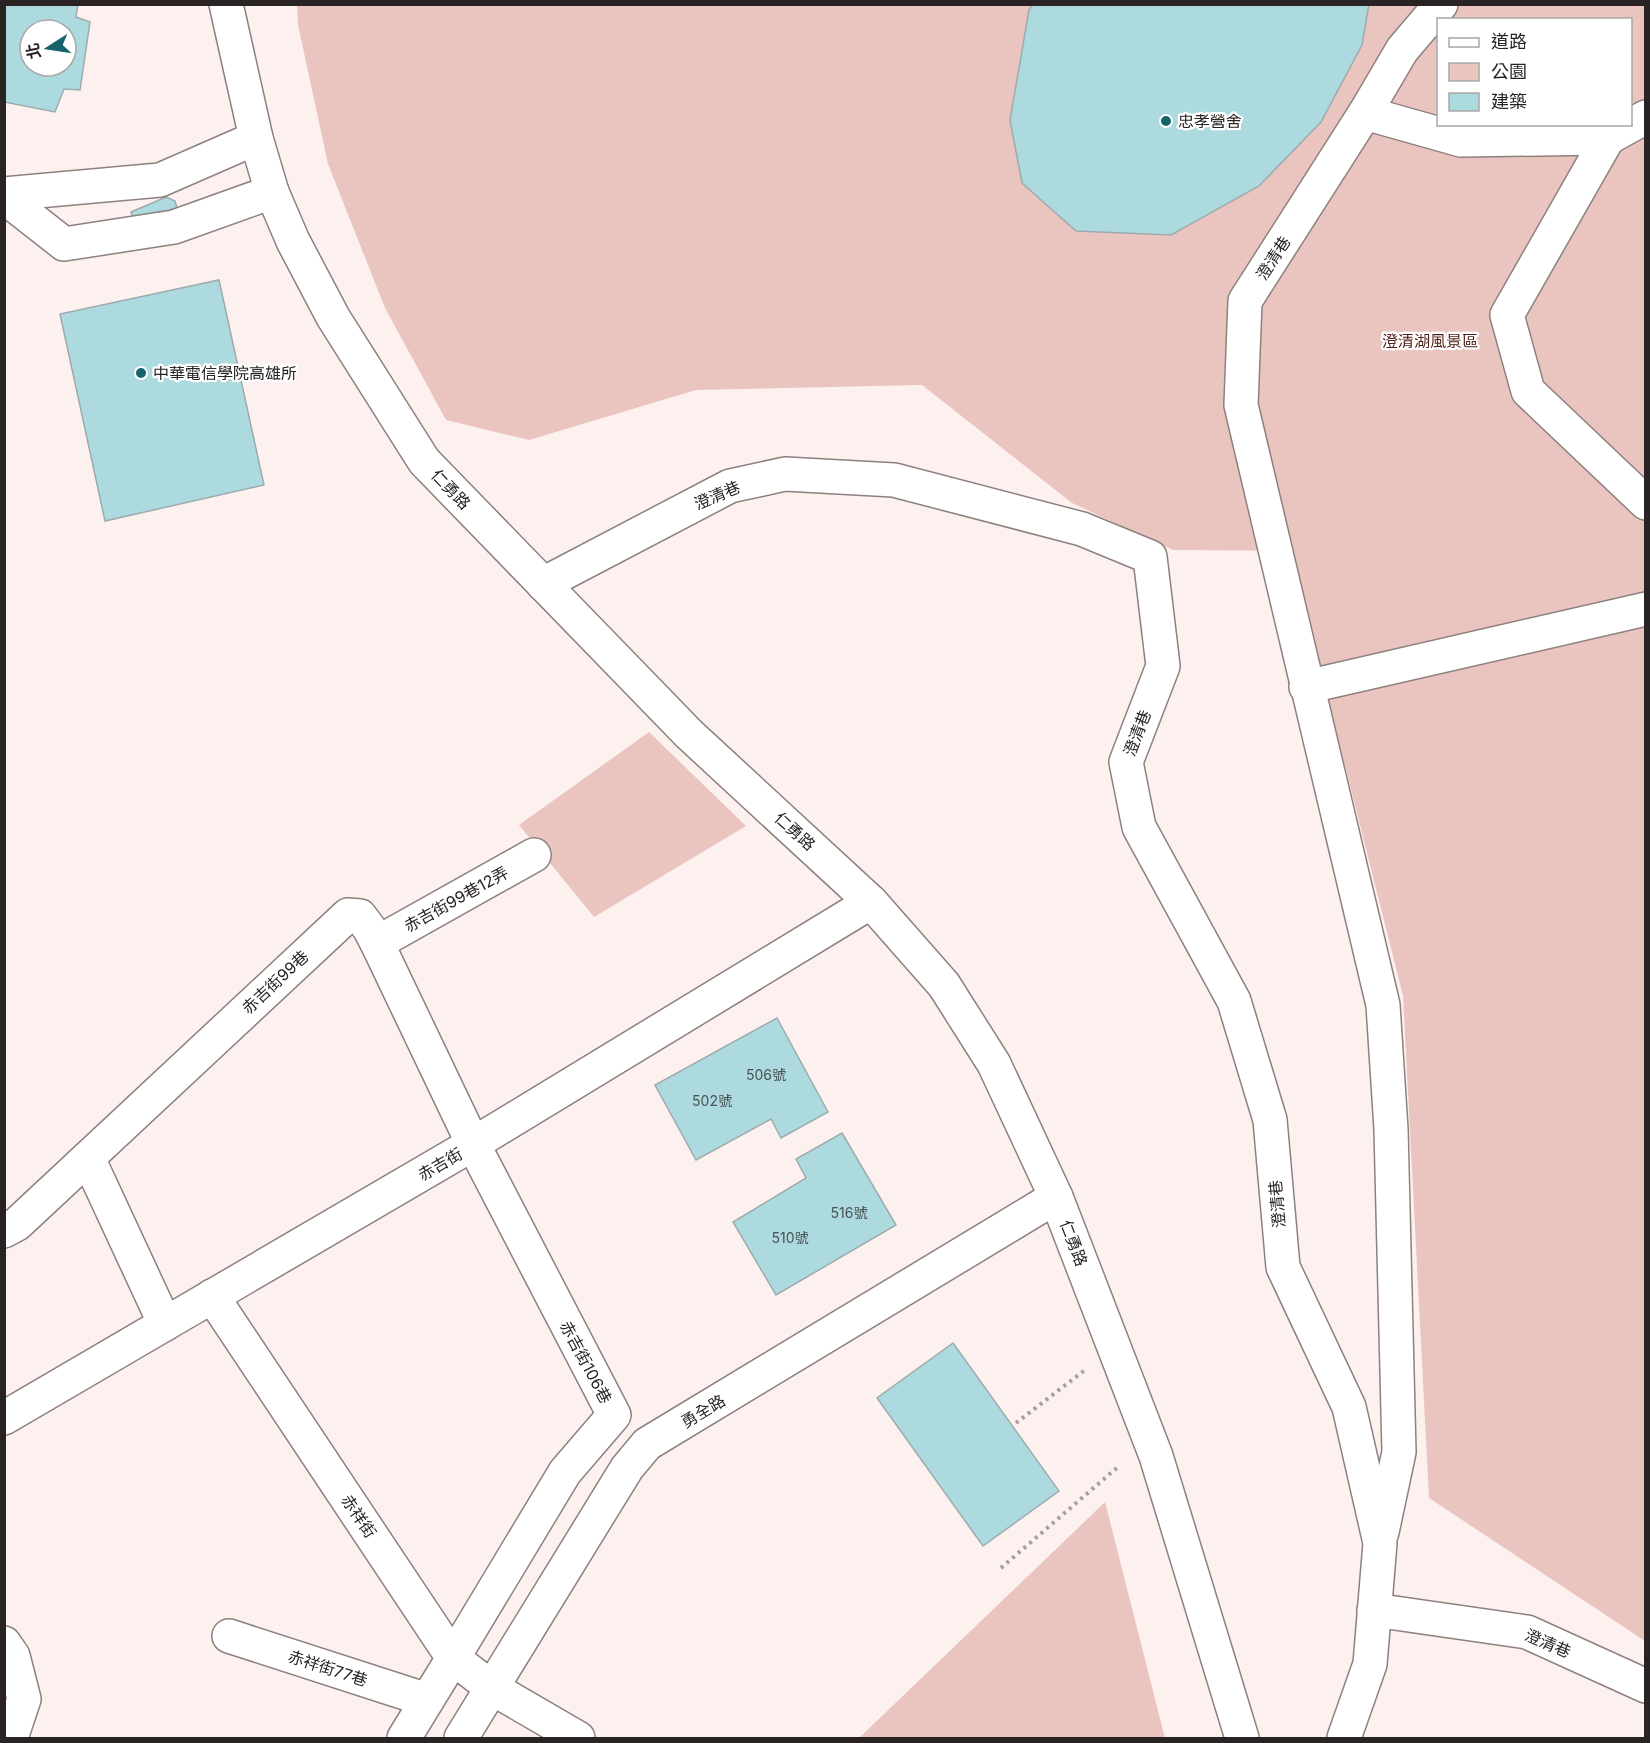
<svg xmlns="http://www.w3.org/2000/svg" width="1650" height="1743" font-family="Inter,'Noto Sans TC',sans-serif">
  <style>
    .green { fill: #eac5c0; fill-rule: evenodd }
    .building { fill: #acdadf; stroke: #9dabad; stroke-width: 1.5; fill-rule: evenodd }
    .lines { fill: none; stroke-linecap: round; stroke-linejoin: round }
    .minor-casing { stroke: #8d807e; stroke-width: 36 }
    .path { stroke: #a79e9d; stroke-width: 4; stroke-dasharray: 3 4.5; stroke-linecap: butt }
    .minor { stroke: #fff; stroke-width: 33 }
    .poi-dot { fill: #16646b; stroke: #fff; stroke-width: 2 }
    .labels { text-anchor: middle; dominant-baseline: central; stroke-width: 4.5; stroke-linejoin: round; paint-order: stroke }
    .number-label { font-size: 14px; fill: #4a5252 }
    .poi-label { font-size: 16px; fill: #292423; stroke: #fff; text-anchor: start }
    .street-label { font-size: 16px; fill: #292423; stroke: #fff }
    .park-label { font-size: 16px; fill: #501d19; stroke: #fff }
  </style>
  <rect width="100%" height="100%" fill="#fdf1ef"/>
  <g class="green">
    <path d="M 297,5 L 1645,5 L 1645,1641 L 1429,1498 L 1403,996 L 1291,551 L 1173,550 L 1072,503 L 922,385 L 696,390 L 529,440 L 446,420 L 385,308 L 328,164 L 298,25 ZM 1438,20 L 1630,20 L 1630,124 L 1438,124 Z"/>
    <path d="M 649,732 L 746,826 L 594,917 L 519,825 Z"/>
    <path d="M 1105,1502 L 1165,1738 L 859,1738 Z"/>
  </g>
  <g class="building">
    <path d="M 4,4 L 78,4 L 76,17 L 90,22 L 80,90 L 64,89 L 55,112 L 4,102 ZM 30,30 L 66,30 L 66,66 L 30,66 Z"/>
    <path d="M 1033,4 L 1369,4 L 1362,45 L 1321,122 L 1259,186 L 1171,235 L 1076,231 L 1022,183 L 1010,120 L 1029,10 Z"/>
    <path d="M 166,197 L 175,201 L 179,215 L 138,230 L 131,212 Z"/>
    <path d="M 219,280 L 264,485 L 105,521 L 60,314 Z"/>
    <path d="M 777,1018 L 828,1112 L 781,1138 L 771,1119 L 696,1160 L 655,1085 Z"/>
    <path d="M 842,1133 L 896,1225 L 776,1295 L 733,1222 L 806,1178 L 796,1159 Z"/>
    <path d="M 953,1343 L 1059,1491 L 983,1546 L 877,1398 Z"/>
  </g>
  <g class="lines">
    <defs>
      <g id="minor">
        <path d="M 226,4 L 256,138 L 272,192 L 293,241 L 333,317 L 424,461 L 689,734 L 871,902 L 944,985 L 994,1064 L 1056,1197 L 1156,1456 L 1242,1738"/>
        <path d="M 1365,113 L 1461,140 L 1608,138 L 1646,117"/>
        <path d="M 1608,138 L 1507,315 L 1528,391 L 1646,503"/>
        <path d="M 4,194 L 160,180 L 256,138"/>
        <path d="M 4,197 L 64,244 L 174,227 L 272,192"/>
        <path d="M 543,584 L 730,486 L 785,474 L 894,480 L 1082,529 L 1150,557 L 1163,666 L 1126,762 L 1139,827 L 1234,1001 L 1270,1120 L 1283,1267 L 1349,1407 L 1380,1543 L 1370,1664 L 1344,1738"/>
        <path d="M 1306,687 L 1646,609"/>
        <path d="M 377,943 L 534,855"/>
        <path d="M 88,1158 L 165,1324"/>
        <path d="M 4,1231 L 17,1224 L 348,915 L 360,916 L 369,928 L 377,943 L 473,1144 L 614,1415 L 565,1472 L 453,1658 L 492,1688 L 578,1738"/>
        <path d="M 212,1296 L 453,1658 L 404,1738"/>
        <path d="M 4,1418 L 473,1144 L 871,902"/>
        <path d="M 1382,1532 L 1399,1452 L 1391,1129 L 1383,1005 L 1241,405 L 1245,301 L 1365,113 L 1402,50 L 1441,4"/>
        <path d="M 1374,1610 L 1527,1632 L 1646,1686"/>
        <path d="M 229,1636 L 427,1700"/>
        <path d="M 4,1643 L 13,1656 L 24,1699 L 11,1738"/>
        <path d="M 461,1738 L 627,1468 L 647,1444 L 1056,1197"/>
      </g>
    </defs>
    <use href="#minor" class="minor-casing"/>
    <g class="path">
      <path d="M 1016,1423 L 1085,1370"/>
      <path d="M 1001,1568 L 1119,1466"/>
    </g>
    <use href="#minor" class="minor"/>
  </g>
  <g class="poi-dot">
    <circle cx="1166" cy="121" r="6"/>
    <circle cx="141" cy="373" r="6"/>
  </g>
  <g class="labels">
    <g class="number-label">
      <text x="766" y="1074">506號</text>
      <text x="712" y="1100">502號</text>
      <text x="849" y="1212">516號</text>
      <text x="790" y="1237">510號</text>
    </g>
    <g class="poi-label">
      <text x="1178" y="121">忠孝營舍</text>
      <text x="153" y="373">中華電信學院高雄所</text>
    </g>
    <g class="street-label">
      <text transform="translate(1273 258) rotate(-57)">澄清巷</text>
      <text transform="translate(451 489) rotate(46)">仁勇路</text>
      <text transform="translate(717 495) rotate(-23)">澄清巷</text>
      <text transform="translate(1137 733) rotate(-69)">澄清巷</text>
      <text transform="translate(795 831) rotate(42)">仁勇路</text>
      <text transform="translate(456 899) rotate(-29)">赤吉街99巷12弄</text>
      <text transform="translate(275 982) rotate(-43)">赤吉街99巷</text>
      <text transform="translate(440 1164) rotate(-30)">赤吉街</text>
      <text transform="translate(1277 1204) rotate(-95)">澄清巷</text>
      <text transform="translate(1074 1243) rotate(69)">仁勇路</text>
      <text transform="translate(586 1362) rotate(62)">赤吉街106巷</text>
      <text transform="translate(703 1411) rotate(-31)">勇全路</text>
      <text transform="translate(359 1516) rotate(56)">赤祥街</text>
      <text transform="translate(1548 1643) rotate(23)">澄清巷</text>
      <text transform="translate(328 1668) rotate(18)">赤祥街77巷</text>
    </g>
    <g class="park-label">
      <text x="1430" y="341">澄清湖風景區</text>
    </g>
  </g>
  <rect width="1650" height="1743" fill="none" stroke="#292423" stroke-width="12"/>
  <rect x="1437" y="18" width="195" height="108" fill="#ffffff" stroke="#a9a7a7" stroke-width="1.5"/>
  <rect x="1449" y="38" width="30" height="9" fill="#ffffff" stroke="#a9a7a7" stroke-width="1.5"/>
  <text x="1491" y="48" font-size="18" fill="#292423">道路</text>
  <rect x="1449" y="63" width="30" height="18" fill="#eac5c0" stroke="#a9a7a7" stroke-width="1.5"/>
  <text x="1491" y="78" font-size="18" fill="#292423">公園</text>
  <rect x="1449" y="93" width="30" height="18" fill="#acdadf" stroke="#a9a7a7" stroke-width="1.5"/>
  <text x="1491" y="108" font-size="18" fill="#292423">建築</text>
  <g transform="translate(48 48) rotate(258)"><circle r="28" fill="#ffffff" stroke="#a9a7a7" stroke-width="1.5"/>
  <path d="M0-4.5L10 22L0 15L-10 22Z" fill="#16646b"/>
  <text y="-9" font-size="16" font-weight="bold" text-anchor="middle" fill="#292423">北</text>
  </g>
</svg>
